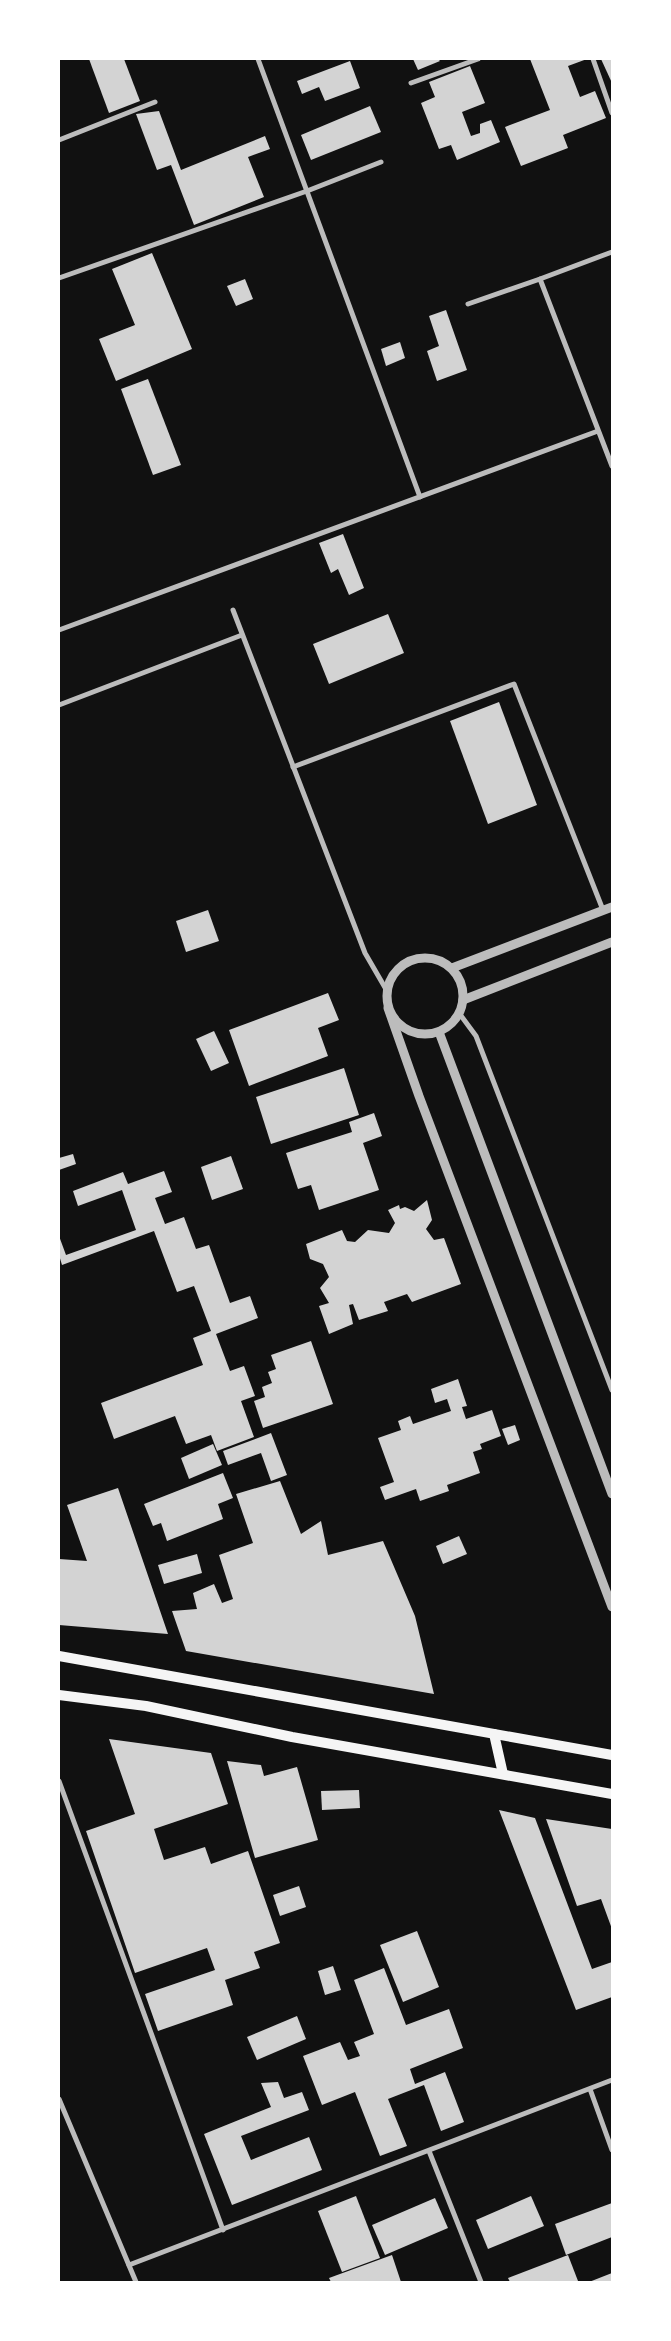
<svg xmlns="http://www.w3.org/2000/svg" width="671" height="2341" font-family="'Roboto Serif',serif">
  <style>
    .building { fill: #d3d3d3 }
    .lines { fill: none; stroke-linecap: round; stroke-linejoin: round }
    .minor { stroke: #bcbcbc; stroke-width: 5 }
    .tertiary { stroke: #bcbcbc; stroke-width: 9 }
    .secondary { stroke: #f5f5f5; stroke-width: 10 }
  </style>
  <rect width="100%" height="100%" fill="#111"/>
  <g class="building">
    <path d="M 89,59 L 124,59 L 140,101 L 109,113 Z"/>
    <path d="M 413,59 L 438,59 L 440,61 L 418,70 Z"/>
    <path d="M 530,59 L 587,59 L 568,66 L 580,97 L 595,91 L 606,118 L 563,135 L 568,148 L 521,166 L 505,127 L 550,110 Z"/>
    <path d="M 601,59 L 612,59 L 612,83 Z"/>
    <path d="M 350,61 L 360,88 L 325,101 L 319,87 L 302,94 L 297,81 Z"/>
    <path d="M 470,66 L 485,103 L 462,112 L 471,136 L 480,133 L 480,124 L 491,120 L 500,142 L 457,160 L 451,145 L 439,149 L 421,103 L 435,97 L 429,82 Z"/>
    <path d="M 370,106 L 381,132 L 311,160 L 301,135 Z"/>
    <path d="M 159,111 L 181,170 L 265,136 L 270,149 L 248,157 L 264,197 L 194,225 L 171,165 L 157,170 L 136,114 Z"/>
    <path d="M 152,253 L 192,349 L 116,381 L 99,339 L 135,325 L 112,269 Z"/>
    <path d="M 245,279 L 253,299 L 236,306 L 227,286 Z"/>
    <path d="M 446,310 L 467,370 L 437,381 L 427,351 L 439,346 L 429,316 Z"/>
    <path d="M 400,342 L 405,358 L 386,366 L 381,349 Z"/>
    <path d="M 148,379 L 181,465 L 153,475 L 121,389 Z"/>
    <path d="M 343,534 L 364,588 L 349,595 L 338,569 L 331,573 L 319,543 Z"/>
    <path d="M 388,614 L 404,653 L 329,684 L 313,644 Z"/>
    <path d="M 499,702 L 537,805 L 488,824 L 450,721 Z"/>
    <path d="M 208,910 L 219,941 L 186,952 L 176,921 Z"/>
    <path d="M 328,993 L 339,1020 L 318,1028 L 328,1056 L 249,1086 L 229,1030 Z"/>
    <path d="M 214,1031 L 229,1063 L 211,1071 L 196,1039 Z"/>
    <path d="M 344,1068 L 359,1115 L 271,1144 L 256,1097 Z"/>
    <path d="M 374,1113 L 382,1136 L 363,1143 L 379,1190 L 319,1210 L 311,1185 L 298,1189 L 286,1153 L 352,1132 L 349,1122 Z"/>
    <path d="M 73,1154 L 76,1164 L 59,1170 L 59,1158 Z"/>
    <path d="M 231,1156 L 243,1189 L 212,1200 L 201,1167 Z"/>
    <path d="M 164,1171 L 172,1192 L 155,1198 L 165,1224 L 184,1217 L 196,1249 L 209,1245 L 230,1303 L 250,1296 L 258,1318 L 216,1334 L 230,1371 L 244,1366 L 255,1396 L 241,1401 L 254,1437 L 217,1451 L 211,1435 L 186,1444 L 175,1416 L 114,1439 L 101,1403 L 203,1365 L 193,1338 L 211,1331 L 194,1286 L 177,1292 L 154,1231 L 62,1265 L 59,1255 L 59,1236 L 66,1255 L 136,1230 L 122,1190 L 78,1206 L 73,1191 L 123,1172 L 128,1184 Z"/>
    <path d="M 427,1200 L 432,1220 L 426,1229 L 434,1240 L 444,1238 L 461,1284 L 412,1302 L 407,1294 L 384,1302 L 388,1311 L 359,1320 L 353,1304 L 349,1305 L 353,1324 L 329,1334 L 319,1306 L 329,1303 L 320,1288 L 329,1277 L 323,1264 L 310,1259 L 306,1244 L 342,1230 L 347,1241 L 355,1242 L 368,1230 L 389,1233 L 395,1223 L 388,1210 L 399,1205 L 400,1209 L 405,1207 L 414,1211 Z"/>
    <path d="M 311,1341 L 333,1404 L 263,1428 L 254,1401 L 265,1397 L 262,1387 L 272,1383 L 268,1372 L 276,1369 L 271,1355 Z"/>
    <path d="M 458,1379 L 467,1406 L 462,1407 L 466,1419 L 492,1410 L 501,1436 L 480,1444 L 482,1449 L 473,1452 L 480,1473 L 447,1485 L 449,1491 L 420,1501 L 416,1489 L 385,1500 L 380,1487 L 394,1482 L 378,1438 L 401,1430 L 398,1421 L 410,1416 L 413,1424 L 451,1411 L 447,1399 L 435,1403 L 431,1389 Z"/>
    <path d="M 515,1425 L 520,1440 L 508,1445 L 502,1429 Z"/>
    <path d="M 271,1433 L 287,1475 L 271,1481 L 261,1453 L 228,1465 L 223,1451 Z"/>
    <path d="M 213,1444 L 222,1465 L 189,1479 L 181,1458 Z"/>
    <path d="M 223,1473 L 233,1498 L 218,1504 L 223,1519 L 167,1541 L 161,1523 L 153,1526 L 144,1504 Z"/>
    <path d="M 280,1481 L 301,1534 L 321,1521 L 328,1555 L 383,1541 L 415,1616 L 434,1694 L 186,1651 L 172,1611 L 197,1609 L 193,1593 L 214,1584 L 222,1603 L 233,1599 L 219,1555 L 253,1543 L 236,1494 Z"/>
    <path d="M 118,1488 L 168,1634 L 59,1625 L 59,1559 L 87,1561 L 67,1505 Z"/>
    <path d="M 459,1536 L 467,1554 L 443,1564 L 436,1546 Z"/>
    <path d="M 197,1554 L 202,1573 L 164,1584 L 158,1565 Z"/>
    <path d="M 109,1739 L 211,1753 L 228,1804 L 154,1829 L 164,1860 L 205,1847 L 211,1864 L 248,1851 L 280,1943 L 254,1952 L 260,1968 L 225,1980 L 233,2005 L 158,2031 L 145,1994 L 215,1970 L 207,1948 L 135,1973 L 86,1831 L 135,1814 Z"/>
    <path d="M 227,1761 L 261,1765 L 264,1776 L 297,1767 L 318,1840 L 255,1858 Z"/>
    <path d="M 359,1790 L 360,1808 L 322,1810 L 321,1791 Z"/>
    <path d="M 499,1810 L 535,1818 L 592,1969 L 612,1962 L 612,1997 L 576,2010 Z"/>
    <path d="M 546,1819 L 612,1829 L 612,1929 L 601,1899 L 577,1906 Z"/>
    <path d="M 299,1886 L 306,1907 L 280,1916 L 273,1895 Z"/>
    <path d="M 417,1931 L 439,1987 L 403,2002 L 380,1945 Z"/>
    <path d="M 333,1966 L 341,1990 L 325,1995 L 318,1971 Z"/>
    <path d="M 384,1968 L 406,2025 L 449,2009 L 463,2048 L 410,2069 L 415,2084 L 445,2072 L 464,2122 L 441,2131 L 424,2085 L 388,2099 L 407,2146 L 380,2156 L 355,2092 L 322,2105 L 303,2056 L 340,2042 L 348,2060 L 360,2056 L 354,2042 L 374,2034 L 354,1980 Z"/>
    <path d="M 297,2016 L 306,2039 L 257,2060 L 247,2037 Z"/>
    <path d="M 278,2082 L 284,2098 L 302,2092 L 309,2110 L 241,2136 L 251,2160 L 309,2137 L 322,2170 L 232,2205 L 204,2134 L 271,2107 L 261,2083 Z"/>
    <path d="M 356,2196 L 380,2258 L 342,2272 L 318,2211 Z"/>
    <path d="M 531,2196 L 544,2226 L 488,2249 L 476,2220 Z"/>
    <path d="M 435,2198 L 448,2228 L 385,2255 L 372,2225 Z"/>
    <path d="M 612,2203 L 612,2237 L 566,2255 L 555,2224 Z"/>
    <path d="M 392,2255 L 401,2282 L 331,2282 L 329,2278 Z"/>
    <path d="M 568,2255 L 578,2281 L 510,2282 L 508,2278 Z"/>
    <path d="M 612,2273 L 612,2282 L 589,2282 Z"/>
  </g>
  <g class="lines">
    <g class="minor">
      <path d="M 258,59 L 420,497"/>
      <path d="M 593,59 L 612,113"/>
      <path d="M 411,83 L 478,59"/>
      <path d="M 59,140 L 155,102"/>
      <path d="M 612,252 L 540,279 L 612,466"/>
      <path d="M 59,278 L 307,191 L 381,162"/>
      <path d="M 468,304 L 540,279"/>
      <path d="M 233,610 L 365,953 L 387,991"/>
      <path d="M 59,630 L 598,431"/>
      <path d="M 59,705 L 242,635"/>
      <path d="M 293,767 L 514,684 L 603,910"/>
      <path d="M 459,1013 L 476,1036 L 612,1390"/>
      <path d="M 59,1781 L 223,2230"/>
      <path d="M 590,2089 L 612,2150"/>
      <path d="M 59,2099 L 136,2282"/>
      <path d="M 429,2151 L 481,2282"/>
      <path d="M 129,2265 L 612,2080"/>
    </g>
    <g class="tertiary">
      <circle cx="425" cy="996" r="38"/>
      <path d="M 452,968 L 612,907"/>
      <path d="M 463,1000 L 612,942"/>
      <path d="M 388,1008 L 419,1096 L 612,1607"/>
      <path d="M 439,1032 L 612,1494"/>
    </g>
    <g class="secondary">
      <path d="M 59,1656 L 612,1755"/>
      <path d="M 59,1695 L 146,1706 L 292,1737 L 612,1794"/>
      <path d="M 494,1734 L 503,1774"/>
    </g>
  </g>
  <rect width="671" height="2341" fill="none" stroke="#ffffff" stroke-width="120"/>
</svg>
